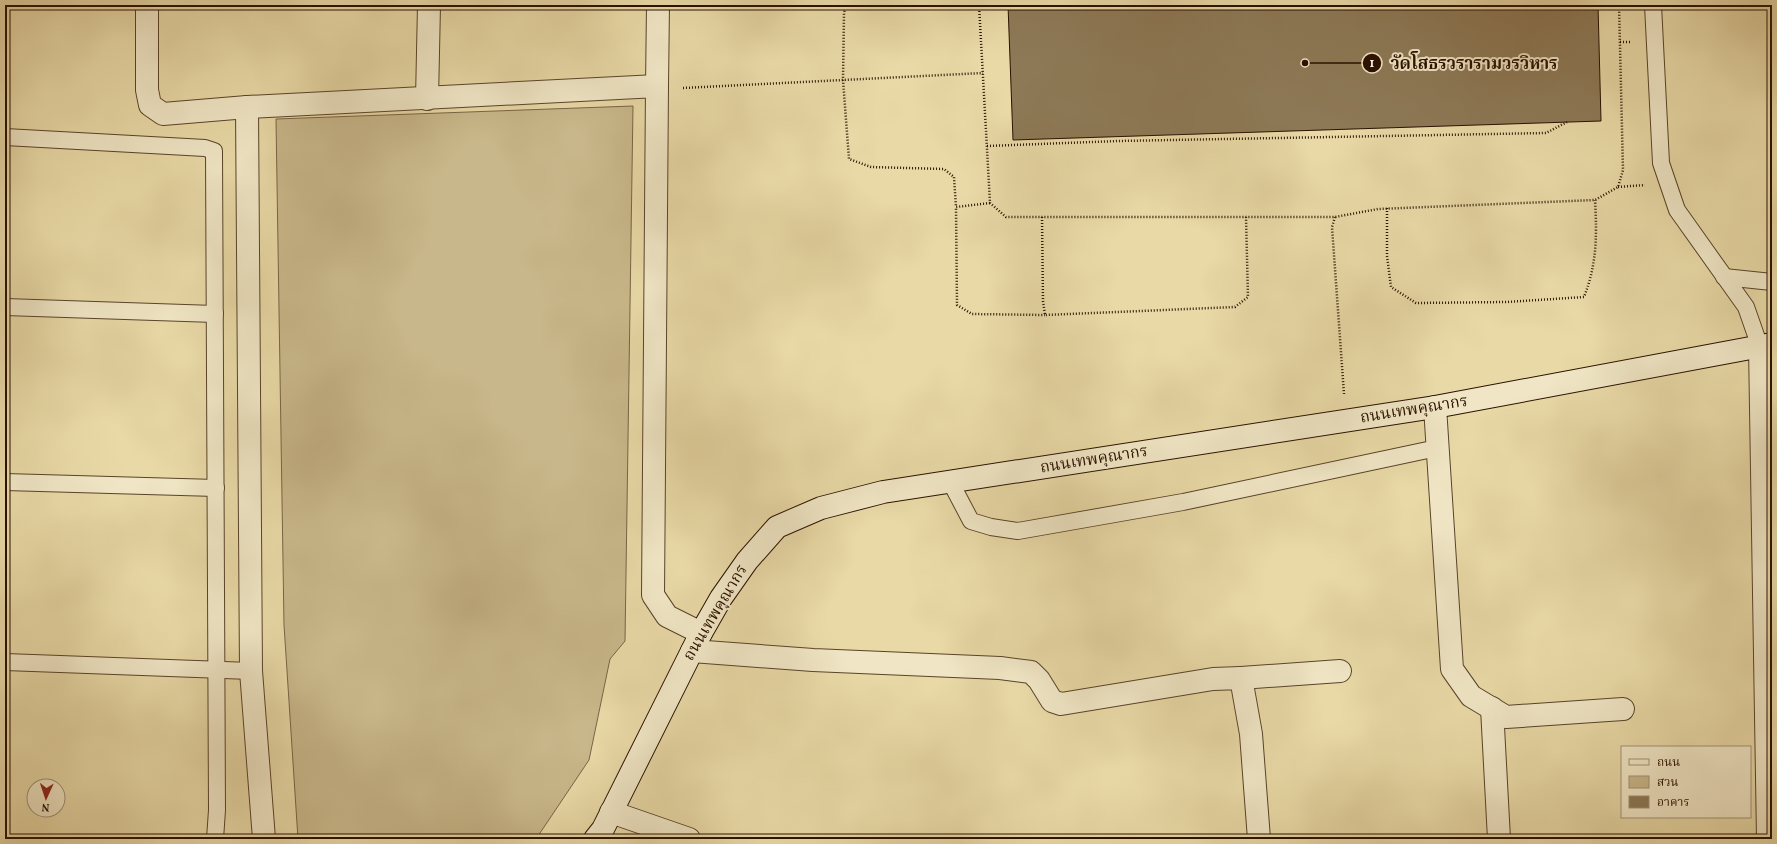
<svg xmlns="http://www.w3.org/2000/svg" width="1777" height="844" font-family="Vollkorn,'Noto Serif Thai',serif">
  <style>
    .green { fill: #c8b78a; stroke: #7a6445 }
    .building { fill: #8d7956; stroke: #2b1100 }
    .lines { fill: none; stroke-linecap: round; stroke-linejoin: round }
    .service-casing { stroke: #5a432a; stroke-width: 18 }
    .minor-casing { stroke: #5a432a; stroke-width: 24 }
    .secondary-casing { stroke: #2b1100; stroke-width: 24 }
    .path { stroke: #2b1100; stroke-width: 2.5; stroke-dasharray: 1 2; stroke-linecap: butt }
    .service { stroke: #f0e6c5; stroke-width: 16 }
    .minor { stroke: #f0e6c5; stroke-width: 22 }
    .secondary { stroke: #f0e6c5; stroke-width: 22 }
    .labels { text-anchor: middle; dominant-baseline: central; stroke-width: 4; stroke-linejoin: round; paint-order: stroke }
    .street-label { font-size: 16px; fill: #2b1100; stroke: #f0e6c5 }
    .leader { fill: none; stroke: #2b1100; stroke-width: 1.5 }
    .callout-dot { fill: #2b1100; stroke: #f0e6c5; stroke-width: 1.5 }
    .mark-label { font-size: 12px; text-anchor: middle; font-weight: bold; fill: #fff }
    .callout-label { font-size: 17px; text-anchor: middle; font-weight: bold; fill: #2b1100; stroke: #f0e6c5; stroke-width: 4; stroke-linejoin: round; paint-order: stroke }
  </style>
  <rect width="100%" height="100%" fill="#e8d9a6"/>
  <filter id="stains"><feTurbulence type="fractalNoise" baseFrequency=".005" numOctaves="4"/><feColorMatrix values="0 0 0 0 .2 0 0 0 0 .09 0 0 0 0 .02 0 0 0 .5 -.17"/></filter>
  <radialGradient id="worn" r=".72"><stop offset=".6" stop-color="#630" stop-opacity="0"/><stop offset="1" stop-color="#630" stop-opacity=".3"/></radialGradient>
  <path class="green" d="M 633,106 L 625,641 L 610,659 L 589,760 L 536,839 L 298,839 L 284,625 L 276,119 Z"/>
  <path class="building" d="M 1008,5 L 1598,5 L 1601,121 L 1013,140 Z"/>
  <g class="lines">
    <defs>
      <g id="service">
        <path d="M 1653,5 L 1661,163 L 1677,210 L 1746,307 L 1760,347"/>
        <path d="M 5,137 L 205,148 L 214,151 L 217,810 L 215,839"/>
        <path d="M 1724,277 L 1772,282"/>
        <path d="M 5,307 L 215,314"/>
        <path d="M 5,482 L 216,488"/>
        <path d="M 951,483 L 971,521 L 991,527 L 1018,531 L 1183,502 L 1437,448"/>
        <path d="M 5,662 L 251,671"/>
      </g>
      <g id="minor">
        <path d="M 147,5 L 147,90 L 150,105 L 163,114 L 247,107 L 657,86 L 653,595 L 667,616 L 701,633"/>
        <path d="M 657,86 L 658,5"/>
        <path d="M 427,99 L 429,5"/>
        <path d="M 247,107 L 251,671 L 264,839"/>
        <path d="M 1760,347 L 1768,839"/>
        <path d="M 1435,407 L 1452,669 L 1471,696 L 1506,717 L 1623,709"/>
        <path d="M 692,651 L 813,660 L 1000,668 L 1031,672 L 1039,680 L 1052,701 L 1061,704 L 1213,679 L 1241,678 L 1251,734 L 1259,839"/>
        <path d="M 1241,678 L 1340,671"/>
        <path d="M 1492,708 L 1499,839"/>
        <path d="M 611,812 L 689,839"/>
      </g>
      <path id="secondary" d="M 595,839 L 603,829 L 701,633 L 721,598 L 747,561 L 777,527 L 821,508 L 883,492 L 1435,407 L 1772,344"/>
    </defs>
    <use href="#service" class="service-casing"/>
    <use href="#minor" class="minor-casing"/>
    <use href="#secondary" class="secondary-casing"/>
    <g class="path">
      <path d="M 846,5 L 844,13 L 843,80 L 849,159 L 871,167 L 944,169 L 954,177 L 956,207"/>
      <path d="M 979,5 L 990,203 L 1006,217 L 1335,217 L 1378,209 L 1595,200 L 1618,187 L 1623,170 L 1619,5"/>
      <path d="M 1620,42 L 1632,42"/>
      <path d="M 683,88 L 983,73"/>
      <path d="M 987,146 L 1118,141 L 1546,133 L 1567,122"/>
      <path d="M 1618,187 L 1645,185"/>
      <path d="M 990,203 L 956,207 L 957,305 L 972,314 L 1045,315"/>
      <path d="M 1387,208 L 1387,256 L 1391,287 L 1416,303 L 1507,302 L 1584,297 C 1597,264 1597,235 1595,200"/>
      <path d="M 1042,217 L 1043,301 L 1045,315 L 1235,307 L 1248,297 L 1246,217"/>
      <path d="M 1335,217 L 1332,227 L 1344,394"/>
    </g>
    <use href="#service" class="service"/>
    <use href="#minor" class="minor"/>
    <use href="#secondary" class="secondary"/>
  </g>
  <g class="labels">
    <g class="street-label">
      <text transform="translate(1414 410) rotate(-9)">ถนนเทพคุณากร</text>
      <text transform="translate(1094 460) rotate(-9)">ถนนเทพคุณากร</text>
      <text transform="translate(716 613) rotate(-59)">ถนนเทพคุณากร</text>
    </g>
  </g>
  <path class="leader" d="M1305 63L1372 63"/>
  <g class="callout-dot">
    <circle cx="1305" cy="63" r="4"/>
    <circle cx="1372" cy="63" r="10"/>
  </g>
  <g class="mark-label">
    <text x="1372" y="67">1</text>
  </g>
  <g class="callout-label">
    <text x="1474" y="69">วัดโสธรวรารามวรวิหาร</text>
  </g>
  <rect width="1777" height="844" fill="none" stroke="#e8d9a6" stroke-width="20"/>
  <rect x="6" y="6" width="1765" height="832" fill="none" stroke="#2b1100" stroke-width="2"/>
  <rect x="10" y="10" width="1757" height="824" fill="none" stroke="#2b1100"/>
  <rect x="1621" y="746" width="130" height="72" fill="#f0e6c5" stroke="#a19176"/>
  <rect x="1629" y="759" width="20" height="6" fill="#f0e6c5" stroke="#a19176"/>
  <text x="1657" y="766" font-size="12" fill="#2b1100">ถนน</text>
  <rect x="1629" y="776" width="20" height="12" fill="#c8b78a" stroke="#a19176"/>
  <text x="1657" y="786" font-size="12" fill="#2b1100">สวน</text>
  <rect x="1629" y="796" width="20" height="12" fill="#8d7956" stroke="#a19176"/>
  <text x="1657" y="806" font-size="12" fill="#2b1100">อาคาร</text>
  <g transform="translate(46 798) rotate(183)"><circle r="19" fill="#f0e6c5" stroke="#a19176"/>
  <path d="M0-3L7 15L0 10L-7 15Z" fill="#8f2418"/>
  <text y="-6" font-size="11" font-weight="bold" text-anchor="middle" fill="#2b1100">N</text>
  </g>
  <rect width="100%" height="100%" filter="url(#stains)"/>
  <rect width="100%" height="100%" fill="url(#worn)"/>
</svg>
